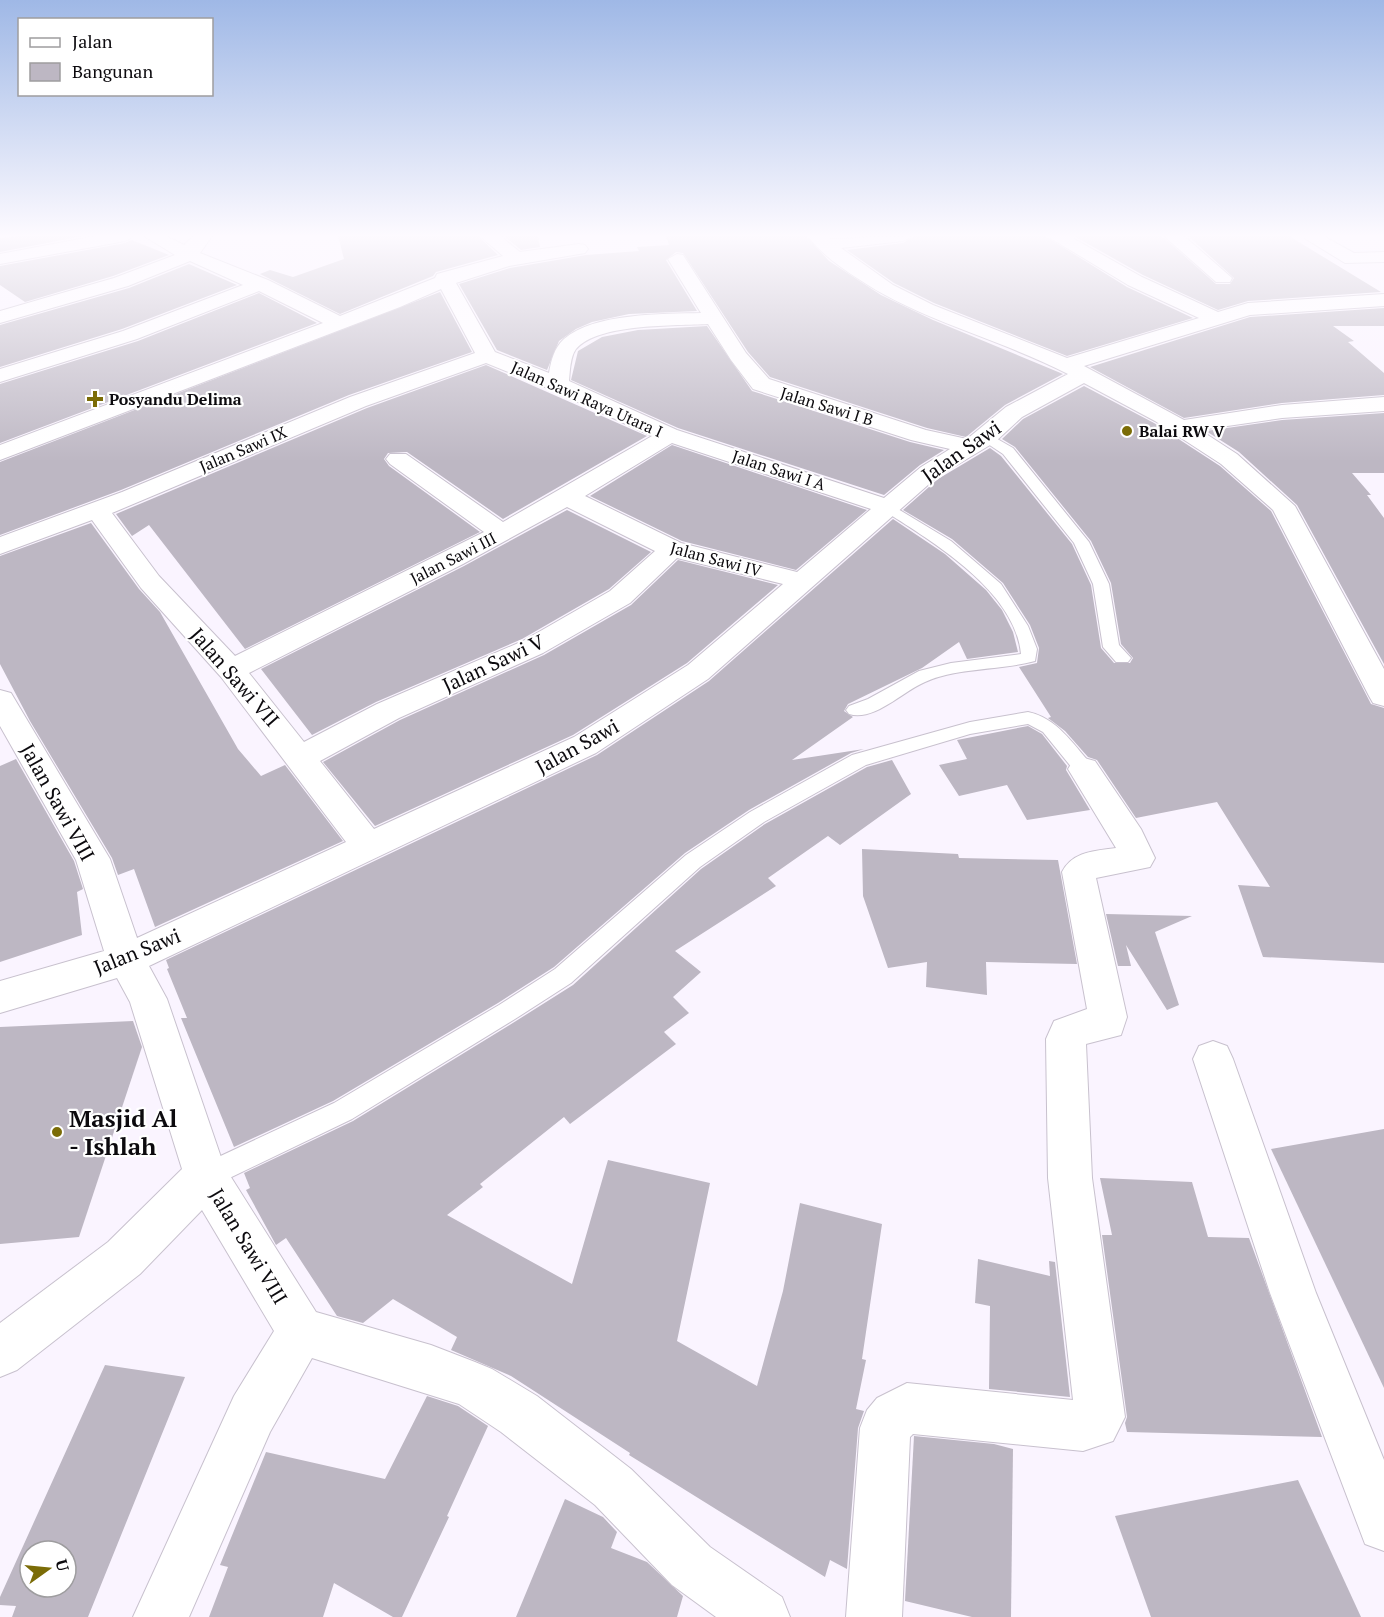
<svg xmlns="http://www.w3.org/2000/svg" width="1384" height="1617" font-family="'PT Serif',serif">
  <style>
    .building { fill: #bdb7c3; fill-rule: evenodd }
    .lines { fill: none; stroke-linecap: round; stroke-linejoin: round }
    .lane-casing { stroke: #c8c1ce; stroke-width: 2 }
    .street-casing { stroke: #c8c1ce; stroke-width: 2 }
    .lane { fill: #fff; fill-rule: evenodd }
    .street { fill: #fff; fill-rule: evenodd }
    .poi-dot { fill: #7b6c07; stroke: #fff; stroke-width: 2 }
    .labels { text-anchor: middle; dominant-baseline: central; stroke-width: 4.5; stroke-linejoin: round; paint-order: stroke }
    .far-poi-label { font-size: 16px; font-weight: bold; fill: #0c0a0e; stroke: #fff; text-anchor: start }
    .far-street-label { font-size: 16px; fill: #0c0a0e; stroke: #fff }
    .street-label { font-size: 20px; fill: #0c0a0e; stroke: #fff }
    .near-poi-label { font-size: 24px; font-weight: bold; fill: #0c0a0e; stroke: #fff; text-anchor: start }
  </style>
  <rect width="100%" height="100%" fill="#faf4ff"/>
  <g class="building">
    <path d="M 18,236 L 83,236 L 0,252 L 0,238 Z"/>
    <path d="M 338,236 L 478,236 L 498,255 L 436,272 L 433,276 L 340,314 L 260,274 L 270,270 L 293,277 L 344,259 Z"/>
    <path d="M 504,236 L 538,236 L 540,247 L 521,250 Z"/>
    <path d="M 666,236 L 806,236 L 829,261 L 881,295 L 933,320 L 1063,374 L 1005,405 L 966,437 L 927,428 L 770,377 L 748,352 L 683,253 L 676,252 L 666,260 L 697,311 L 629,314 L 592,322 L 576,329 L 559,341 L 547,370 L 497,350 L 459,284 L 510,268 L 586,255 L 639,251 L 637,247 L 669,245 Z"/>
    <path d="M 914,236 L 1045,236 L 1127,287 L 1193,318 L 1067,356 L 934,303 L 894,283 L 847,250 L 903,243 Z"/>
    <path d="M 1074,236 L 1162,236 L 1216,284 L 1230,284 L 1234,278 L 1188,236 L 1289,236 L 1381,292 L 1248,301 L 1218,310 L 1143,275 Z"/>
    <path d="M 132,240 L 169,255 L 113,276 L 25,302 L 0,285 L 0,266 L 125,243 Z"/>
    <path d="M 189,264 L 237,285 L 122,329 L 0,367 L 0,325 L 129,288 Z"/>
    <path d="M 440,292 L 472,352 L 349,395 L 121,490 L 0,535 L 0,462 Z"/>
    <path d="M 259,293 L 317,323 L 0,443 L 0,384 L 138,341 Z"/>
    <path d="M 1384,308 L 1384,326 L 1333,326 L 1354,341 L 1348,342 L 1384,373 L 1384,395 L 1282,403 L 1184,418 L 1090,367 L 1250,317 Z"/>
    <path d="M 707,326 L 752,391 L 910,442 L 944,450 L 920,465 L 884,495 L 678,428 L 571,380 L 578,351 L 602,337 L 638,330 Z"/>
    <path d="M 486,365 L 647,436 L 503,519 L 407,452 L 388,453 L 384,459 L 389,466 L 480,532 L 245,649 L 149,525 L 132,536 L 116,514 L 367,408 Z"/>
    <path d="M 1084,386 L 1154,423 L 1220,466 L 1271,511 L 1371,704 L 1384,708 L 1384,963 L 1263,957 L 1238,885 L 1270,887 L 1217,802 L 1136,818 L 1097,760 L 1088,757 L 1065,731 L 1048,718 L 1051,717 L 1019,667 L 1037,663 L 1039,648 L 1030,625 L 1003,583 L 952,539 L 903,510 L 938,479 L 990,448 L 1001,456 L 1072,544 L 1091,585 L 1101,648 L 1114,663 L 1130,663 L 1133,658 L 1121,644 L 1111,583 L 1091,541 L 1015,447 L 1002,439 L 1023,419 Z"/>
    <path d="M 1384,413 L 1384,473 L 1352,473 L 1371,495 L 1367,495 L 1384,518 L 1384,664 L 1297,505 L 1239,452 L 1206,431 L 1282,420 Z"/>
    <path d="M 672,445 L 867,510 L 796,570 L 682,541 L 590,496 Z"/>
    <path d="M 567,510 L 651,552 L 609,589 L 522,639 L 376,702 L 312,735 L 261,669 L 464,566 Z"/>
    <path d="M 893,519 L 945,554 L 986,590 L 1002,610 L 1013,632 L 1018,652 L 967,659 L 959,642 L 922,668 L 848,704 L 844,711 L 853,717 L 792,760 L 864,749 L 851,753 L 749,810 L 685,853 L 554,967 L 498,1003 L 333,1101 L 234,1147 L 181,1018 L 187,1018 L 167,969 L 169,968 L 166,960 L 597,755 L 709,681 Z"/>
    <path d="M 91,523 L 139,589 L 160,612 L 238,749 L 261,776 L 285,765 L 343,841 L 155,927 L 134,869 L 118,875 L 112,858 L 30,721 L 0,664 L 0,556 Z"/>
    <path d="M 678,560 L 778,585 L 687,663 L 573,735 L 375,826 L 323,762 L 400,720 L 544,655 L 631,605 Z"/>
    <path d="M 1028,726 L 1042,734 L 1067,766 L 1066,770 L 1090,810 L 1027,820 L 1007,785 L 959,796 L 939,765 L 967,759 L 957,740 Z"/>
    <path d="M 16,759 L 74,861 L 83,889 L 77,892 L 82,935 L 0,962 L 0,766 Z"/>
    <path d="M 892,760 L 911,794 L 840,845 L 828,836 L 768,878 L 776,886 L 675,951 L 701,972 L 673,997 L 689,1013 L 664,1032 L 676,1044 L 570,1124 L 564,1117 L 480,1184 L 483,1187 L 447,1215 L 572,1284 L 608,1160 L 710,1183 L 677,1341 L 757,1386 L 783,1291 L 800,1203 L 882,1224 L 862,1359 L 866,1360 L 856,1409 L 864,1411 L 858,1428 L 847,1569 L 830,1560 L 825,1577 L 629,1455 L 630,1453 L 511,1376 L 451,1350 L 457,1337 L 393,1299 L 363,1323 L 337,1316 L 286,1238 L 276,1245 L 246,1190 L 250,1188 L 244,1173 L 353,1121 L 516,1021 L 573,985 L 701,869 L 765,824 L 867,767 Z"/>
    <path d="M 862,849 L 958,854 L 959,858 L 1058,860 L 1077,964 L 986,962 L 987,995 L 926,987 L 927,962 L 888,968 L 863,896 Z"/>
    <path d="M 1106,914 L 1192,916 L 1155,932 L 1179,1005 L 1167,1010 L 1126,945 L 1131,966 L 1118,966 Z"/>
    <path d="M 133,1021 L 142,1047 L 79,1237 L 0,1244 L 0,1027 Z"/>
    <path d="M 1384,1129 L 1384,1388 L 1271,1149 Z"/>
    <path d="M 1100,1178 L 1192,1182 L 1208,1237 L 1249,1238 L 1322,1437 L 1127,1432 L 1125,1423 L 1127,1417 L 1102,1235 L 1112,1235 Z"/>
    <path d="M 978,1259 L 1050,1276 L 1049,1261 L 1055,1262 L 1070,1397 L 989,1389 L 990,1306 L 975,1303 Z"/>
    <path d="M 105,1365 L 185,1377 L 88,1617 L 12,1617 L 16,1606 L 0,1605 L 0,1597 ZM 30,1551 L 66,1551 L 66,1587 L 30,1587 Z"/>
    <path d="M 427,1396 L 458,1406 L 488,1426 L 447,1516 L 449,1517 L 402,1617 L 393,1617 L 334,1583 L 323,1617 L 209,1617 L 228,1567 L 220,1565 L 266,1452 L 385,1479 Z"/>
    <path d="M 914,1436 L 994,1444 L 1013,1449 L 1011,1617 L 972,1617 L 905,1601 Z"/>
    <path d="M 1298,1480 L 1361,1617 L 1151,1617 L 1115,1516 Z"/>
    <path d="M 565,1499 L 603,1517 L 617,1532 L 611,1548 L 647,1562 L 683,1596 L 677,1617 L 516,1617 Z"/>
  </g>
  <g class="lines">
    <defs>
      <g id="lane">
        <path d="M 987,433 L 1013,448 L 1089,542 L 1109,584 L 1119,645 L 1131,658 L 1128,662 L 1116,662 L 1103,647 L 1093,584 L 1074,543 L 1003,454 L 982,440 L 980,437 Z"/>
        <path d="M 888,503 L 951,541 L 1001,584 L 1028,626 L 1037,649 L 1035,661 C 999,671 958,667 925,682 C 903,691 874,722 849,714 L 846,710 L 849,706 L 868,699 L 919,671 L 951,663 L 1021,654 C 1015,590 931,541 883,510 L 881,507 L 883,504 Z"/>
        <path d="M 1028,712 C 1057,718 1072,743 1091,764 L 1093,769 L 1091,774 L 1077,774 L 1043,732 L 1028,724 L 970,734 L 866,765 L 764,822 L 700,867 L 571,983 L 515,1019 L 352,1119 L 215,1185 L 206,1188 L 197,1185 L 193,1176 L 197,1167 L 334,1103 L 499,1005 L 555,969 L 686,855 L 750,812 L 852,755 L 970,722 Z"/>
      </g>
      <g id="street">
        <path d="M 96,236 L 134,236 L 125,241 L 0,264 L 0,254 Z"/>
        <path d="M 144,236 L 166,236 L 184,245 L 193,236 L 212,236 L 200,253 L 268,280 L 340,316 L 435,278 L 437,274 L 503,256 L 480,236 L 500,236 L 520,252 L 579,244 L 585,245 L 588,249 L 585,253 L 509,266 L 456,283 L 495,352 L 549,373 C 551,361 554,348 564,339 C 594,313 662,314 701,313 L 668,259 L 677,254 L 683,255 L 746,353 L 769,379 L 926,430 L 967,439 L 1006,407 L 1068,374 C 999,338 922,322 857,278 C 840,267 820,253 808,236 L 827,236 L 831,239 L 912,236 L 903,241 L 841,248 L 893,285 L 933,305 L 1067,358 L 1199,318 L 1128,285 L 1047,236 L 1069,236 L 1142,277 L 1218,312 L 1248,303 L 1384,294 L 1384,306 L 1250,315 L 1084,366 L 1184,420 L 1282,405 L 1384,397 L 1384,411 L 1282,418 L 1200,430 L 1237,454 L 1295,506 L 1384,669 L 1384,706 L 1373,703 L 1369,696 L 1273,510 L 1221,464 L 1155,421 L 1084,383 L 1022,417 L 995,442 L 937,477 L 708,679 L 596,753 L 149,966 L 167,999 L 224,1166 L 316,1312 L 431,1345 L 475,1362 L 492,1369 L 537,1396 L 631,1469 L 710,1547 L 782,1597 L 790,1617 L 716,1617 L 672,1585 L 595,1505 L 501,1432 L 459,1404 L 312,1358 L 270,1432 L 189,1617 L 133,1617 L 234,1396 L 274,1331 L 202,1210 L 140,1274 L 17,1370 L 0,1377 L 0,1323 L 108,1242 L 182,1169 L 130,1002 L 117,978 L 0,1013 L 0,981 L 104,951 L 76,860 L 0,726 L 0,690 L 11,693 L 110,859 L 137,938 L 346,842 L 221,677 L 141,588 L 92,520 L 0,554 L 0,537 L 122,492 L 350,397 L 475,353 L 441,289 L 400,307 L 0,460 L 0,445 L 323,323 L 259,291 L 137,339 L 0,382 L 0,369 L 123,331 L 243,285 L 190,261 L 128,286 L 0,323 L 0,311 L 114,278 L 175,255 ZM 708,324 L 731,360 L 753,389 L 911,440 L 950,449 L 921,467 L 884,498 L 677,430 L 569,381 C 570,371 570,357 576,349 C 598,323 676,326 708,324 ZM 486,363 L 550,389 L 652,436 L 503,522 L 406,454 L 390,454 L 386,459 L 390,464 L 484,532 L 235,656 L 159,576 L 112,513 L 366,406 ZM 672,443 L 871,509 L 797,572 L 681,543 L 585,496 ZM 567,507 L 655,551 L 610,591 L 523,641 L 377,704 L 304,742 L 249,673 L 463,564 ZM 677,558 L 783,584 L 688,665 L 574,737 L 374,829 L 320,761 L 399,718 L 543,653 L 630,603 Z"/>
        <path d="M 1164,236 L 1184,236 L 1232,278 L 1230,282 L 1216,282 Z"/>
        <path d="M 1301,236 L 1323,236 L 1354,253 L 1384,252 L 1384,262 L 1345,263 Z"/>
        <path d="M 1084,758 L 1095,761 L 1141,829 L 1155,858 L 1150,867 L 1096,878 L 1127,1017 L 1121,1035 L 1086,1044 L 1092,1178 L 1125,1417 L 1113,1441 L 1083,1451 L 913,1434 L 910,1437 L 902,1617 L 846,1617 L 860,1428 L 867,1410 L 877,1398 L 907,1383 L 1073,1400 L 1048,1178 L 1046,1039 L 1054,1021 L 1087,1009 L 1062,872 C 1073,851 1095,851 1116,848 L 1068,769 L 1073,761 Z"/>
        <path d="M 1213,1041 L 1227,1046 L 1233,1059 L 1316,1293 L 1384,1460 L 1384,1551 L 1365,1544 L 1270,1293 L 1193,1059 L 1199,1046 Z"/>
      </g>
    </defs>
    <use href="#lane" class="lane-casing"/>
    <use href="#street" class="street-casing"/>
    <use href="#lane" class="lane"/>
    <use href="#street" class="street"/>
  </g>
  <linearGradient id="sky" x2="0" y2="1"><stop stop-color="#9fb8e6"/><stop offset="0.51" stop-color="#fdfaff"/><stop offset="1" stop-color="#fdfaff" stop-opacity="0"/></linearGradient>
  <rect width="1384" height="462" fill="url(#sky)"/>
  <g class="poi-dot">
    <path d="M92 390h6v6h6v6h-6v6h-6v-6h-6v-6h6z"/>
    <circle cx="1127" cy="431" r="6"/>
    <circle cx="57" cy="1132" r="6"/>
  </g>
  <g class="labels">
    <g class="far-poi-label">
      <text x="109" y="399">Posyandu Delima</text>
      <text x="1139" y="431">Balai RW V</text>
    </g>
    <g class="far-street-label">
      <text transform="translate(587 399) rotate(24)">Jalan Sawi Raya Utara I</text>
      <text transform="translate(827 406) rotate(17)">Jalan Sawi I B</text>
      <text transform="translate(243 449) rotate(-23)">Jalan Sawi IX</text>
      <text transform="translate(779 470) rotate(18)">Jalan Sawi I A</text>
      <text transform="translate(453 558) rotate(-27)">Jalan Sawi III</text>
      <text transform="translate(716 559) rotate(15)">Jalan Sawi IV</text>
    </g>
    <g class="street-label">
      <text transform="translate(961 451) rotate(-35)">Jalan Sawi</text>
      <text transform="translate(493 663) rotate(-25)">Jalan Sawi V</text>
      <text transform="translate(235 677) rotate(49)">Jalan Sawi VII</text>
      <text transform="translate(577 746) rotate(-29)">Jalan Sawi</text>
      <text transform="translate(58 802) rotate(61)">Jalan Sawi VIII</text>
      <text transform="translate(137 951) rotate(-22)">Jalan Sawi</text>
      <text transform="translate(249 1246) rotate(59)">Jalan Sawi VIII</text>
    </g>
    <g class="near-poi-label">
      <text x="69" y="1118">Masjid Al<tspan x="69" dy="28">- Ishlah</tspan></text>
    </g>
  </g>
  <rect x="18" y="18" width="195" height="78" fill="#ffffff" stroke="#9e9d9f" stroke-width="1.5"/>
  <rect x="30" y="38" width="30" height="9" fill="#ffffff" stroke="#9e9d9f" stroke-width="1.5"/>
  <text x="72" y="48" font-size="18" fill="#0c0a0e">Jalan</text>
  <rect x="30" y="63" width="30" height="18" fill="#bdb7c3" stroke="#9e9d9f" stroke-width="1.5"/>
  <text x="72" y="78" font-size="18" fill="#0c0a0e">Bangunan</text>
  <g transform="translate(48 1569) rotate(75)"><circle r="28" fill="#ffffff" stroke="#9e9d9f" stroke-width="1.5"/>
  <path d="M0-4.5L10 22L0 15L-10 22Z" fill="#7b6c07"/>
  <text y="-9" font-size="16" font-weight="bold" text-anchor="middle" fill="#0c0a0e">U</text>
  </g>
</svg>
